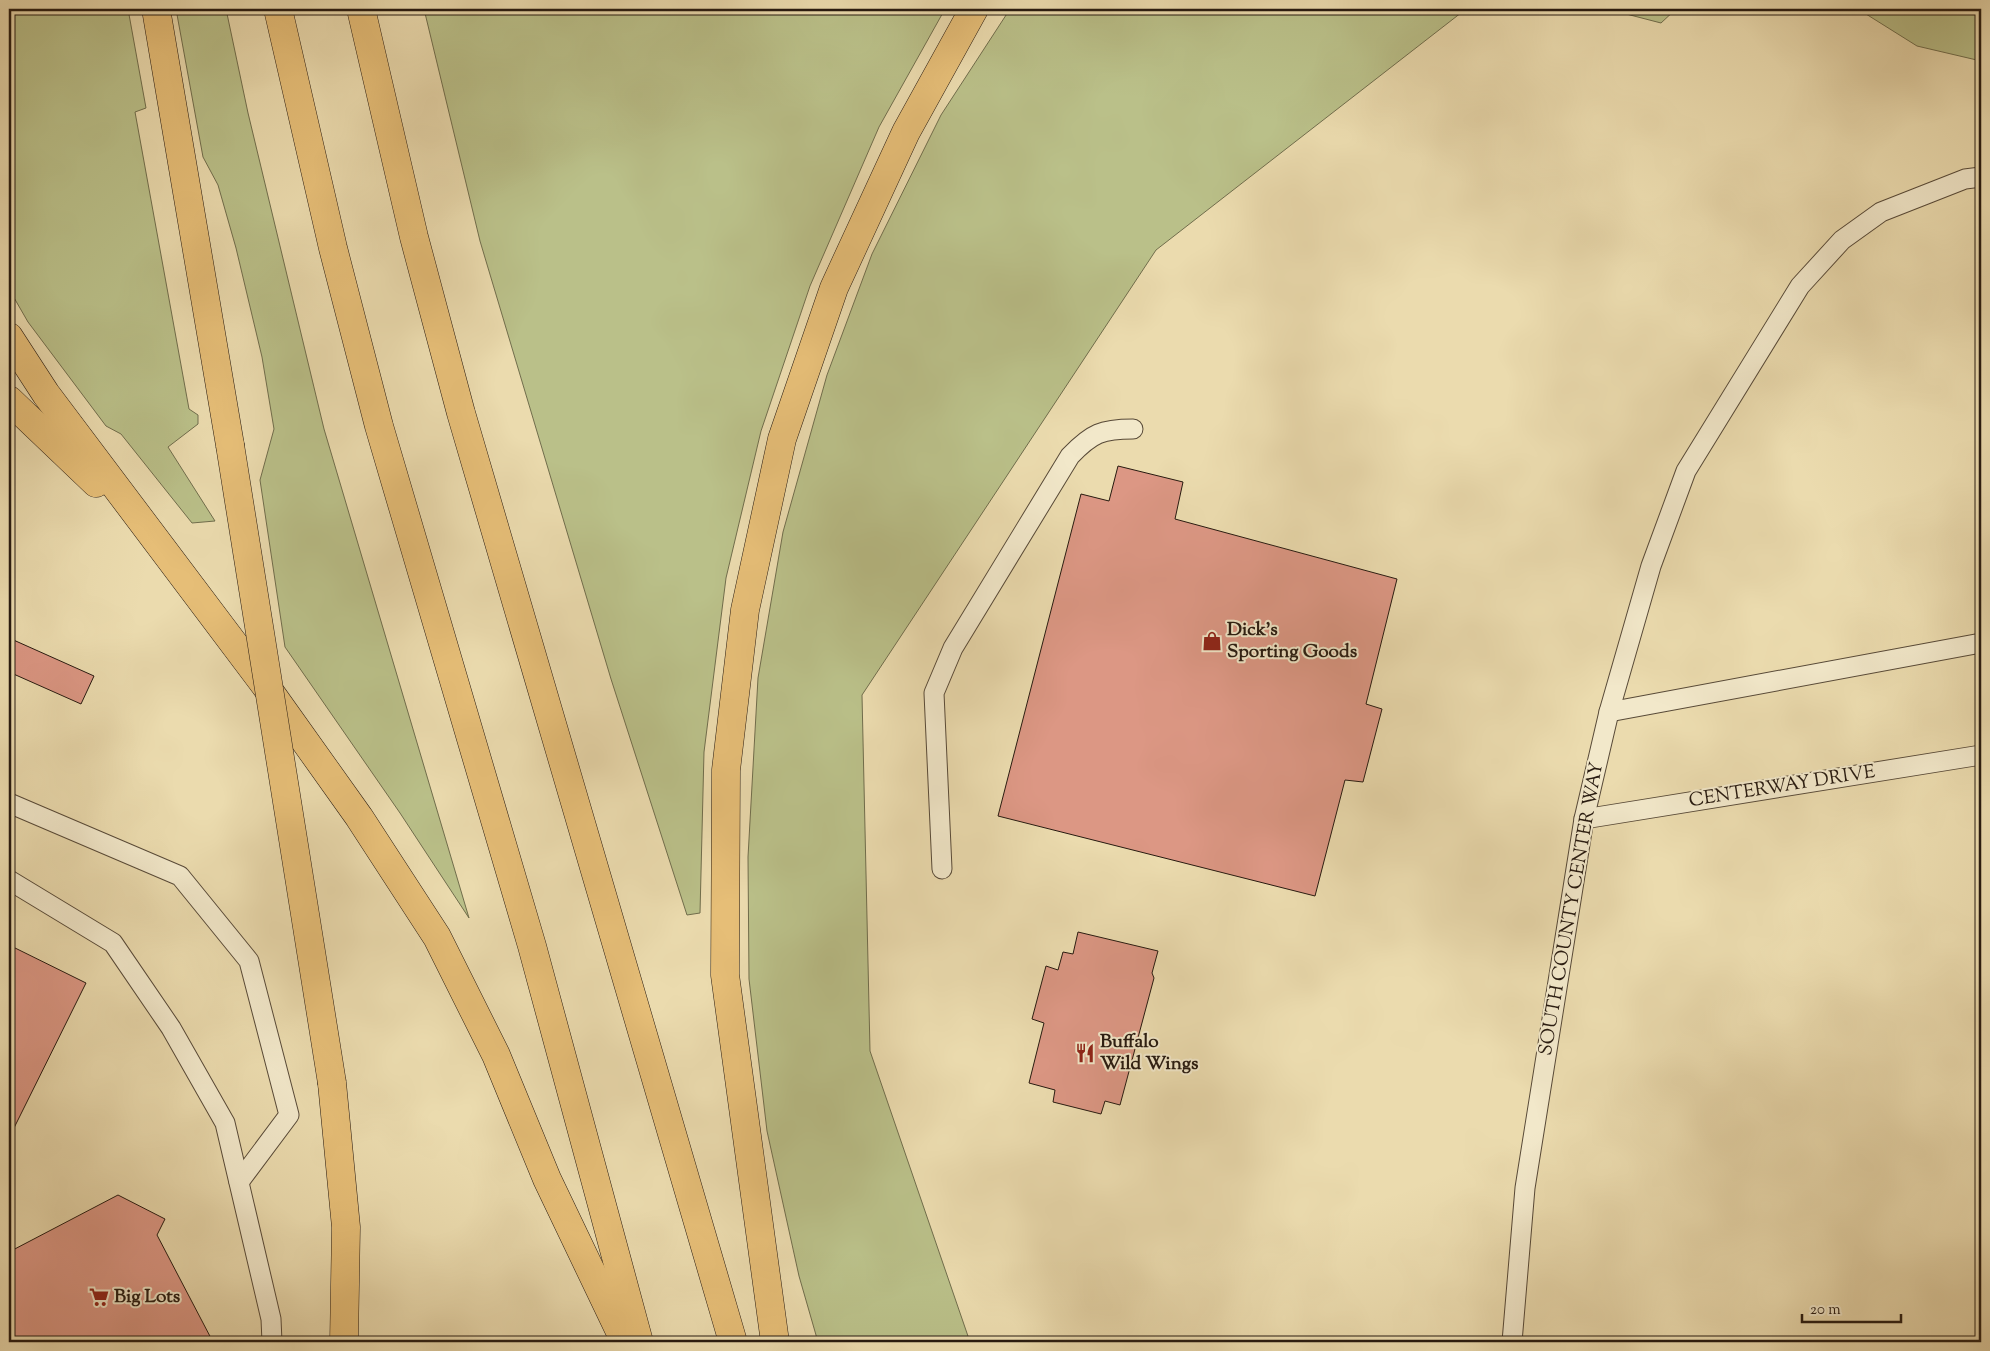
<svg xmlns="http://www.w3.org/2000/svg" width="1990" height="1351" font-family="'Sorts Mill Goudy',serif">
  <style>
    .green { fill: #bac089; stroke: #706d4c }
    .building { fill: #dc9784; stroke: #271a10 }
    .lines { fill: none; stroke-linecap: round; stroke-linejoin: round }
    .lane-casing { stroke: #584a38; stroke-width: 21 }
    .highway-casing { stroke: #271a10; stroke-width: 29 }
    .lane { stroke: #f2e8ca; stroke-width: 19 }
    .highway { stroke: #e6be77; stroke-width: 28 }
    .highway-bridge-casing { stroke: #271a10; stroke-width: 29; stroke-linecap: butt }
    .highway-bridge { stroke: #e6be77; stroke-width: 28 }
    .labels { text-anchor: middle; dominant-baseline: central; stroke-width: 4; stroke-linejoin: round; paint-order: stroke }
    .poi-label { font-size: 19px; font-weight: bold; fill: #271a10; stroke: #f2e8ca; text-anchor: start }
    .street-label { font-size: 19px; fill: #271a10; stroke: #f2e8ca }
  </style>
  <rect width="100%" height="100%" fill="#ebdbae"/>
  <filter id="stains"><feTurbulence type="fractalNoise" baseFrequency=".004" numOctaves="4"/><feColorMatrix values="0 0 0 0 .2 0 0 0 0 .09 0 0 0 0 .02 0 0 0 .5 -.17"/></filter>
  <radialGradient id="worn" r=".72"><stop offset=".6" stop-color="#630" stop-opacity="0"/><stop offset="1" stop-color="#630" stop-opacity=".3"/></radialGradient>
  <g class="green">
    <path d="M 9,9 L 128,9 L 146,108 L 135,112 L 189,409 L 198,415 L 198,424 L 168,447 L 215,521 L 192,523 L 121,434 L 106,426 L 28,322 L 9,289 Z"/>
    <path d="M 176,9 L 226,9 L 248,113 L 324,429 L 469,918 L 400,813 L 285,647 L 260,480 L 274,429 L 262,357 L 236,248 L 218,185 L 203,157 Z"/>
    <path d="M 424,9 L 945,9 L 879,127 L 810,286 L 761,431 L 726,578 L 704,752 L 700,913 L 687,915 L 611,679 L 480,241 Z"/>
    <path d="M 1010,9 L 1466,9 L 1156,250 L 862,695 L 870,1051 L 970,1342 L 818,1342 L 799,1276 L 767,1131 L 749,979 L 748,857 L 758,678 L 783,532 L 827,375 L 872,254 L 941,115 Z"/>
    <path d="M 1607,9 L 1676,9 L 1661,23 Z"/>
    <path d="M 1858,9 L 1981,9 L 1981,61 L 1917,46 Z"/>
  </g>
  <g class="building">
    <path d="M 1118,466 L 1183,482 L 1175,519 L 1397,579 L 1366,704 L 1382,709 L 1363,782 L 1345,780 L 1315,896 L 998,816 L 1081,494 L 1109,501 Z"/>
    <path d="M 9,638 L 94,676 L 81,704 L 9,672 Z"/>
    <path d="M 1078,932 L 1158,951 L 1152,973 L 1154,978 L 1120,1105 L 1105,1101 L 1101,1114 L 1053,1102 L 1055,1090 L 1029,1083 L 1044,1023 L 1032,1019 L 1046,966 L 1058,970 L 1063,952 L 1073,954 Z"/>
    <path d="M 9,945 L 86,983 L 9,1138 Z"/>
    <path d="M 118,1195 L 165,1219 L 157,1235 L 213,1342 L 9,1342 L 9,1252 Z"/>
  </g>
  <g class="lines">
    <defs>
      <g id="lane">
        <path d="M 1609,712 L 1981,643"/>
        <path d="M 9,803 L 180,876 L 249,961 L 289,1115 L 239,1182"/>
        <path d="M 1584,819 L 1981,755"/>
        <path d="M 942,869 L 934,693 L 953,648 L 1070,456 C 1092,433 1102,429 1133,429"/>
        <path d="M 9,880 L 113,943 L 171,1028 L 225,1123 L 271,1319 L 272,1342"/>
        <path d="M 1512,1342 L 1525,1188 L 1584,819 L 1609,712 L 1651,566 L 1686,471 L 1800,286 L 1842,240 L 1881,212 L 1965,179 L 1981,177"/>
      </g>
      <g id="highway">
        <path d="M 156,9 L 230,445"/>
        <path d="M 278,9 L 333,248 L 379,426 L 532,946 L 639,1342"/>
        <path d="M 361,9 L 414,237 L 461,413 L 733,1342"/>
        <path d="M 9,337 L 46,394 L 265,685 L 359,817 L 437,937 L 496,1055 L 547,1179 L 625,1342"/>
        <path d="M 9,400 L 96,483"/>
        <path d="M 332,1083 L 346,1227 L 344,1342"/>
        <path d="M 775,1342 L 725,975 L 726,770 L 745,610 L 782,439 L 834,288 L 906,132 L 974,9"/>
      </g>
    </defs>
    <use href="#lane" class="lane-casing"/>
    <use href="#highway" class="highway-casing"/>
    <use href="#lane" class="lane"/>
    <use href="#highway" class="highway"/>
    <defs>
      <path id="highway-bridge" d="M 230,445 L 332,1083"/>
    </defs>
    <use href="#highway-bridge" class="highway-bridge-casing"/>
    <use href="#highway-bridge" class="highway-bridge"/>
  </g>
  <defs>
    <symbol id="shop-bare" viewBox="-9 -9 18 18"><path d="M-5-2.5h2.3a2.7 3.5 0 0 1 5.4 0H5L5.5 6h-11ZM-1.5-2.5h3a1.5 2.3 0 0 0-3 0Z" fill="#8f2418" stroke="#f2e8ca" stroke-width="2.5" paint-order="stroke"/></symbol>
    <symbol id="restaurant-bare" viewBox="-9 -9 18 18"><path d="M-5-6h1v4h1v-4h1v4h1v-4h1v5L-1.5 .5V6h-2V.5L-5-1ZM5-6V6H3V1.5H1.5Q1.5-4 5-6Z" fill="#8f2418" stroke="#f2e8ca" stroke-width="2.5" paint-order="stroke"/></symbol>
    <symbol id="supermarket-bare" viewBox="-9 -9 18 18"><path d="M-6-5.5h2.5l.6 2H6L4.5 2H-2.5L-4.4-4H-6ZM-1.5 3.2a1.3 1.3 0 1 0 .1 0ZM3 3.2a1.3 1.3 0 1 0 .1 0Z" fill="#8f2418" stroke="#f2e8ca" stroke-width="2.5" paint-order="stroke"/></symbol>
  </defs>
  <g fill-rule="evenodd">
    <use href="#shop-bare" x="1198" y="627" width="28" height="28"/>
    <use href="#restaurant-bare" x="1071" y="1039" width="28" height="28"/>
    <use href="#supermarket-bare" x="85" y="1283" width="28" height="28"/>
  </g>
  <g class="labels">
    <g class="poi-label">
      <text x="1227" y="630">Dick's<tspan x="1227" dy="22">Sporting Goods</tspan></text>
      <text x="1100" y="1042">Buffalo<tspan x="1100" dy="22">Wild Wings</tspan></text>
      <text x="114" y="1297">Big Lots</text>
    </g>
    <g class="street-label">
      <text transform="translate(1782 787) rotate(-9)">CENTERWAY DRIVE</text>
      <text transform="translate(1572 909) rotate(-80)">SOUTH COUNTY CENTER WAY</text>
    </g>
  </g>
  <rect width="1990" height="1351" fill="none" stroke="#ebdbae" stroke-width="30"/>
  <rect x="10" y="10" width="1970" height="1331" fill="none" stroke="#271a10" stroke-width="2.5"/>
  <rect x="15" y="15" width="1960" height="1321" fill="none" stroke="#271a10"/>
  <path d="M1802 1314v8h99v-8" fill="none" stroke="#271a10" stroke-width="2.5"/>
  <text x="1810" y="1314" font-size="15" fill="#271a10" stroke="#f2e8ca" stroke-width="4" paint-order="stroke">20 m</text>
  <rect width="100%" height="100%" filter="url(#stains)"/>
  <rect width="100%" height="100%" fill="url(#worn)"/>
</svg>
